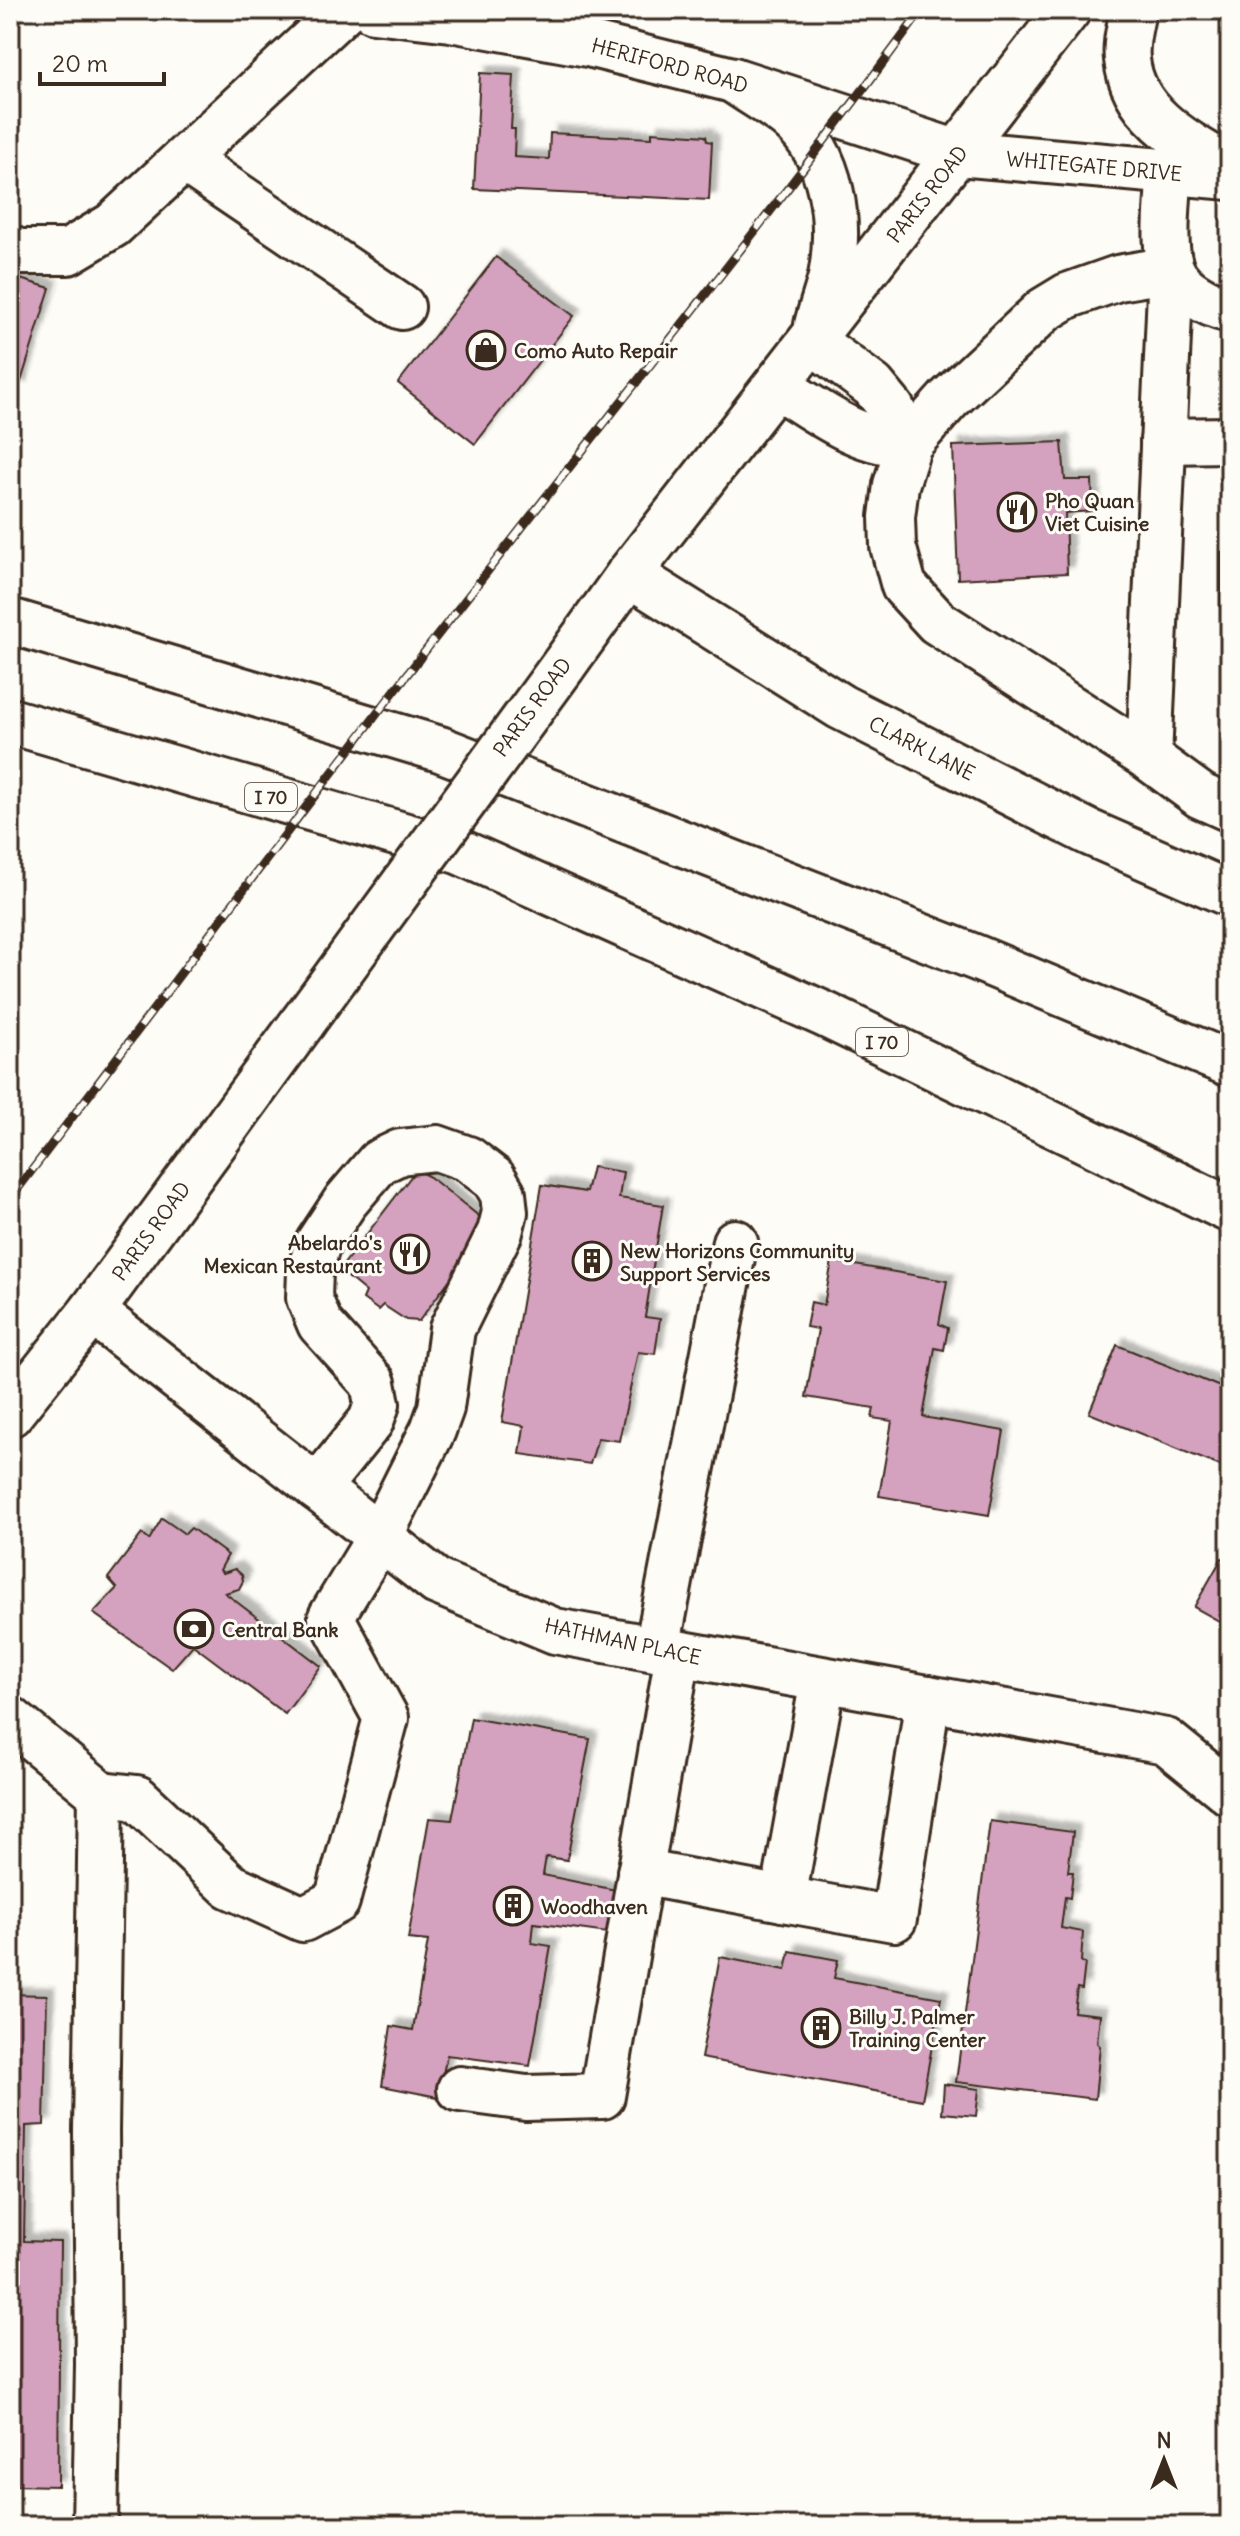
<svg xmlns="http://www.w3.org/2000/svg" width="1240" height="2536" font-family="Delius,sans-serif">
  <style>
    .building { fill: #d4a1be; stroke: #3b2a1e; stroke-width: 2; filter: url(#shadow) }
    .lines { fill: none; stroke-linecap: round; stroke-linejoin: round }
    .minor-casing { stroke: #3b2a1e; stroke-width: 50 }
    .major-casing { stroke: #3b2a1e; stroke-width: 50 }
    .highway-casing { stroke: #3b2a1e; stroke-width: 50 }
    .minor { stroke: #fdfcf7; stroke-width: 44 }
    .major { stroke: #fdfcf7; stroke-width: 44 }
    .highway { stroke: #fdfcf7; stroke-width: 44 }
    .rail-casing { stroke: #3b2a1e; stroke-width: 9 }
    .rail { stroke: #fdfcf7; stroke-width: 6; stroke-dasharray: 18; stroke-linecap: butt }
    .major-bridge-casing { stroke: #3b2a1e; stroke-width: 50; stroke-linecap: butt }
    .major-bridge { stroke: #fdfcf7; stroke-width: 44 }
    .labels { text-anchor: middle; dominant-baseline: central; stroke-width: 6; stroke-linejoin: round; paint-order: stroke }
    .shield { fill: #fdfcf7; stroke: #75695f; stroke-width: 2 }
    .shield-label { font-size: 18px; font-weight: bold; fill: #3b2a1e }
    .street-label { font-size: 20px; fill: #3b2a1e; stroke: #fdfcf7 }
    .poi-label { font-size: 20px; font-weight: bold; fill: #3b2a1e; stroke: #fdfcf7; text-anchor: start }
  </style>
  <defs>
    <filter id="shadow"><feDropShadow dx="7" dy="-7" stdDeviation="2" flood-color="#0004"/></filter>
  </defs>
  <rect width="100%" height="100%" fill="#fdfcf7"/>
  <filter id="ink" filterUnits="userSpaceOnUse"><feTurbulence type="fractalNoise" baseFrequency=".0125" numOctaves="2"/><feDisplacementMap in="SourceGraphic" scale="16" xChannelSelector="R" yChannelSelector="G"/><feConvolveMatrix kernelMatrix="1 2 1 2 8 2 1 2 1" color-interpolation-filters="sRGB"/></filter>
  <g filter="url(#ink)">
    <g class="building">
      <path d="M 480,73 L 514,75 L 511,129 L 515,129 L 514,157 L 549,159 L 550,133 L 652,138 L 652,132 L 706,136 L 707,141 L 712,142 L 709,200 L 474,189 Z"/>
      <path d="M 496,257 L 574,316 L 475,444 L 398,383 Z"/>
      <path d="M 10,276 L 50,288 L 19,388 L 10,385 Z"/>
      <path d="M 1062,442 L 1065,480 L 1092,480 L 1093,511 L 1065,513 L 1067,573 L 958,579 L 953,446 Z"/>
      <rect x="1221" y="552" width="9" height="61"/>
      <path d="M 592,1167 L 623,1172 L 619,1198 L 663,1205 L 645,1317 L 660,1319 L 655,1354 L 638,1352 L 619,1441 L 598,1438 L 590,1464 L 520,1454 L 524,1426 L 502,1422 L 542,1185 L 586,1192 Z"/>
      <path d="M 416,1170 L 430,1177 L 490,1225 L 419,1321 L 406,1320 L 383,1305 L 378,1310 L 363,1299 L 366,1292 L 343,1273 L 343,1265 Z"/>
      <path d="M 832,1261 L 947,1281 L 939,1324 L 948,1328 L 944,1350 L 935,1348 L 923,1417 L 1004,1431 L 989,1515 L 879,1496 L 892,1421 L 872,1418 L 874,1408 L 806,1397 L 818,1329 L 806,1327 L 811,1302 L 824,1305 Z"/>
      <path d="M 1117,1345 L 1230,1391 L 1230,1470 L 1089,1413 Z"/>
      <path d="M 162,1518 L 185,1534 L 191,1528 L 228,1555 L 220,1570 L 223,1573 L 235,1569 L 242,1575 L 243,1581 L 239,1589 L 225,1593 L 321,1666 L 285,1714 L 193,1645 L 172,1669 L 93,1613 L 117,1588 L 108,1578 L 142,1534 L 149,1540 Z"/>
      <path d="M 1222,1558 L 1230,1563 L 1230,1627 L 1194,1607 Z"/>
      <path d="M 471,1718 L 590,1739 L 567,1860 L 546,1857 L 543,1875 L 616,1890 L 607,1933 L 534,1923 L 532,1943 L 551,1946 L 530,2066 L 447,2055 L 438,2097 L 382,2086 L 391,2026 L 413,2030 L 428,1941 L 408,1939 L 429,1818 L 452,1820 Z"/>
      <path d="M 990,1821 L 1073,1832 L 1068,1872 L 1073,1872 L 1070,1898 L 1065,1897 L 1061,1928 L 1083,1932 L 1081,1962 L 1085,1963 L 1082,1989 L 1077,1988 L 1074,2012 L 1100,2015 L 1097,2043 L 1100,2046 L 1095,2099 L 956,2082 Z"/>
      <path d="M 790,1951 L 838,1960 L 834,1978 L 941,1998 L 922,2100 L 701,2058 L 720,1957 L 786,1970 Z"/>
      <path d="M 10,1994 L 47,1995 L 44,2125 L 26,2126 L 24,2241 L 60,2242 L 58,2486 L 10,2485 Z"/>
      <path d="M 944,2084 L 979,2089 L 976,2116 L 942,2113 Z"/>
    </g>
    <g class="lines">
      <defs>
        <g id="minor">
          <path d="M 373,10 L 451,19 L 588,44 L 733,80 L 958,153 L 1230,177"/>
          <path d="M 185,160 L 402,307"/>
          <path d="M 1169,173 C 1169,202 1162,240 1171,268 C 1179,290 1209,305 1230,310"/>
          <path d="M 10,248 L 18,252 L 68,252 L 113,225 L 344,10"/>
          <path d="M 777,386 C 818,411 858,444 909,444 L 892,409 L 873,386 L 812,341"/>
          <path d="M 1163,441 L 1230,440"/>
          <path d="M 629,574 L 841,707 L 1088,832 L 1230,894"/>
          <path d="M 1149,758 L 1171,269 L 1118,278 L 1067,296 L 1044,310 L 949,399 L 909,444 L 896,485 L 892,517 L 893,546 L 904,586 L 937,622 L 1149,758 L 1201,796 L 1230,809"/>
          <path d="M 92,1311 L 437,1582 L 555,1631 L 1166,1741 L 1230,1793"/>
          <path d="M 657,1649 L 735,1242"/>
          <path d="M 823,1680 L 783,1899 L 894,1919 L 928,1698"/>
          <path d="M 10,1719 L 101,1794 L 96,2131 L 98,2364 L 95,2526"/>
          <path d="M 101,1794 L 137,1798 L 230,1886 L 303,1919 L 337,1901 L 386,1718 L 331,1617 L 379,1538 L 433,1430 L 441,1408 L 452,1329 L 500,1232 L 505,1212 L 503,1194 L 494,1179 L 468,1159 L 437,1148 L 400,1152 L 379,1162 L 345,1202 L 318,1243 L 310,1271 L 309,1298 L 320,1324 L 373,1383 L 377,1404 L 371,1421 L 317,1488"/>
          <path d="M 640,1872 L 783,1899"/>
          <path d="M 460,2089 L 526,2098 L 602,2096 L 678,1654"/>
        </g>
        <g id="major">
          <path d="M 1133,10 C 1130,26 1125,43 1127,59 C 1132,115 1187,143 1230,168"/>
          <path d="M 733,80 C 751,93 772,104 789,118 C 834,156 841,223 831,277 C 827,293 821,309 817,325"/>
          <path d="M 563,666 L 629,574 L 1068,10"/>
          <path d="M 10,1414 L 92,1311 L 303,1022"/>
        </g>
        <g id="highway">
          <path d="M 10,621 L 440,749 L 977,958 L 1230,1064"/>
          <path d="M 10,721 L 458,851 L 826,1015 L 1230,1210"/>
        </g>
      </defs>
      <use href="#minor" class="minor-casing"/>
      <use href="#major" class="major-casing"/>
      <use href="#highway" class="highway-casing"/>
      <use href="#minor" class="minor"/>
      <use href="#major" class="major"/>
      <use href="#highway" class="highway"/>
      <defs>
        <path id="rail" d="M 10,1199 C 156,1008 299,813 447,623 C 606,419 769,219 922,10"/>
      </defs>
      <use href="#rail" class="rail-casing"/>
      <use href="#rail" class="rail"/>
      <defs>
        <path id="major-bridge" d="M 303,1022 L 563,666"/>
      </defs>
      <use href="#major-bridge" class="major-bridge-casing"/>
      <use href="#major-bridge" class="major-bridge"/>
    </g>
  </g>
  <defs>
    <symbol id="shop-ring" viewBox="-11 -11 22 22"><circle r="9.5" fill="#fdfcf7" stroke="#3b2a1e" stroke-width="1.5"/><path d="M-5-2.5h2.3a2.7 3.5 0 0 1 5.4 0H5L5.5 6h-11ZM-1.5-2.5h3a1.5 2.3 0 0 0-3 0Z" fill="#3b2a1e"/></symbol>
    <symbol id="restaurant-ring" viewBox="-11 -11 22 22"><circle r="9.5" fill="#fdfcf7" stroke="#3b2a1e" stroke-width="1.5"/><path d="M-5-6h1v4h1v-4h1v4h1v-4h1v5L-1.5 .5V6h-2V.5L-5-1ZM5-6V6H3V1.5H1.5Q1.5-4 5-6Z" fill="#3b2a1e"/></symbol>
    <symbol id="building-ring" viewBox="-11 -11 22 22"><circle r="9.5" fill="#fdfcf7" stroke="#3b2a1e" stroke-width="1.5"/><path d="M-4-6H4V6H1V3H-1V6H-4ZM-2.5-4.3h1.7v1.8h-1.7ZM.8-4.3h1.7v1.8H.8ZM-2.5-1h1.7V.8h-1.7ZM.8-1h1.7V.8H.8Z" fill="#3b2a1e"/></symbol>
    <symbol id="bank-ring" viewBox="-11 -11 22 22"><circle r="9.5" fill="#fdfcf7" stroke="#3b2a1e" stroke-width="1.5"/><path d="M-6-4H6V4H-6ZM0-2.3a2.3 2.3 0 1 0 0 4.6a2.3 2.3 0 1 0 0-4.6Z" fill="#3b2a1e"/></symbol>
  </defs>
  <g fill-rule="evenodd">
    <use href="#shop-ring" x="464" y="328" width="44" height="44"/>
    <use href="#restaurant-ring" x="995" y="490" width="44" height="44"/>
    <use href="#restaurant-ring" x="388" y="1232" width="44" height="44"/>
    <use href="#building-ring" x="570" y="1239" width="44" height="44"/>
    <use href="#bank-ring" x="172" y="1607" width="44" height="44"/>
    <use href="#building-ring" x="491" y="1884" width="44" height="44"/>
    <use href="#building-ring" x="799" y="2006" width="44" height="44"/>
  </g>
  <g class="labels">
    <g class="shield">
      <rect x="245" y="783" width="52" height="28" rx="6"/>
      <rect x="856" y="1028" width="52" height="28" rx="6"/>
    </g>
    <g class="shield-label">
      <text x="271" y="797">I 70</text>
      <text x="882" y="1042">I 70</text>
    </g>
    <g class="street-label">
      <text transform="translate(670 65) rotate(15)">HERIFORD ROAD</text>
      <text transform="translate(1094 166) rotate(5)">WHITEGATE DRIVE</text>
      <text transform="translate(927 194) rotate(-52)">PARIS ROAD</text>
      <text transform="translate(532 707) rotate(-54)">PARIS ROAD</text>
      <text transform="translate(922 748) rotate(27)">CLARK LANE</text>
      <text transform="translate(151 1231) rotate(-54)">PARIS ROAD</text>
      <text transform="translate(623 1641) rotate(12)">HATHMAN PLACE</text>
    </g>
    <g class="poi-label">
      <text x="514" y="350">Como Auto Repair</text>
      <text x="1045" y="500">Pho Quan<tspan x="1045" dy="23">Viet Cuisine</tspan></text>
      <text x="382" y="1242" text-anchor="end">Abelardo's<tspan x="382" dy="23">Mexican Restaurant</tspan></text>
      <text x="620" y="1250">New Horizons Community<tspan x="620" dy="23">Support Services</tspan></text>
      <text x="222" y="1629">Central Bank</text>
      <text x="541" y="1906">Woodhaven</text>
      <text x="849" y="2016">Billy J. Palmer<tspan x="849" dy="23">Training Center</tspan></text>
    </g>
  </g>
  <rect width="1240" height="2536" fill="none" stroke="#fdfcf7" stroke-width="40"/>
  <rect x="20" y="20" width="1200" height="2496" fill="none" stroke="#3b2a1e" stroke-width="3" filter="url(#ink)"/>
  <g transform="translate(1164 2460)" stroke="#fdfcf7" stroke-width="6" paint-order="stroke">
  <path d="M0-6L14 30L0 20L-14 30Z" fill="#3b2a1e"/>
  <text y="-12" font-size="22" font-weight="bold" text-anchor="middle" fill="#3b2a1e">N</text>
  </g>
  <path d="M40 72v12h124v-12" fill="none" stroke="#3b2a1e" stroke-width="4"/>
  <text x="52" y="72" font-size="24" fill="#3b2a1e" stroke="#fdfcf7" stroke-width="6" paint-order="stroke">20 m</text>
</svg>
